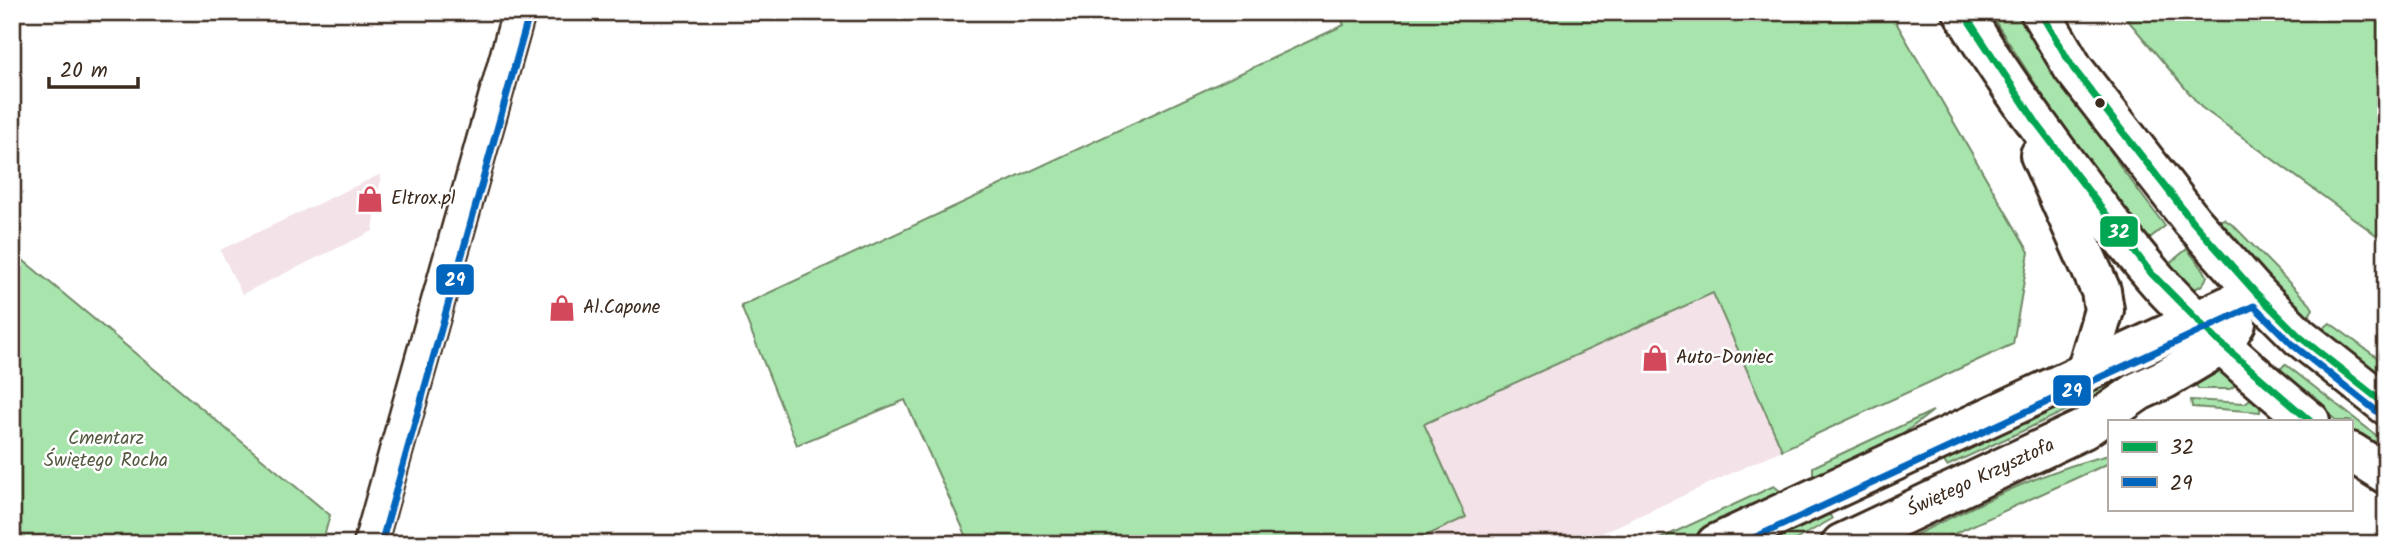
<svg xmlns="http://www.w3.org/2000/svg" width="2398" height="556" font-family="Kalam,sans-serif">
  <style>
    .built { fill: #f3e3e9 }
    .green { fill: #a7e5ad; stroke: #718866; stroke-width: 2 }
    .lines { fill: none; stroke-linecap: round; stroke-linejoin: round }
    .minor-casing { stroke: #3b2a1e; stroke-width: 37 }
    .major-casing { stroke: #3b2a1e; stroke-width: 44 }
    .minor { stroke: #fff; stroke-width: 32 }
    .major { stroke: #fff; stroke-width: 38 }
    .bus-1-casing { stroke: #fff; stroke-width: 12 }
    .bus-2-casing { stroke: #fff; stroke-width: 12 }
    .bus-1 { stroke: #00a651; stroke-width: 7 }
    .bus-2 { stroke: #0065bd; stroke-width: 7 }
    .bus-dot { fill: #3b2a1e; stroke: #fff; stroke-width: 2.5 }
    .labels { text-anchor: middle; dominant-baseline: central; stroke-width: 5; stroke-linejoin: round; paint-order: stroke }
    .poi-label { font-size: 19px; fill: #3b2a1e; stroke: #fff; text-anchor: start }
    .park-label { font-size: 19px; fill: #565942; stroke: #fff }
    .street-label { font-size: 19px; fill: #3b2a1e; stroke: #fff }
    .line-badge { stroke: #fff; stroke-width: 2.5 }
    .badge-label { font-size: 19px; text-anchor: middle; font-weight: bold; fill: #fff }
  </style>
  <rect width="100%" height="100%" fill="#fff"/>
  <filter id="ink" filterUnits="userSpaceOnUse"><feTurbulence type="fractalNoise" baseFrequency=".0143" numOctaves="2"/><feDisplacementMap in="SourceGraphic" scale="14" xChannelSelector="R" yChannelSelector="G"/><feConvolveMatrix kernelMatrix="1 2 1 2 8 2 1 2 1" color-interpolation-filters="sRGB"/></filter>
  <g filter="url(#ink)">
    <g class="built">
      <path d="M 381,174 L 373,231 L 242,294 L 220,250 Z"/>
      <path d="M 1713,293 L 1782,450 L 1578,544 L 1409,544 L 1466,516 L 1424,424 Z"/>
    </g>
    <g class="green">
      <path d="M 1338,12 L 1890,12 L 2029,252 L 2013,344 L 1782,450 L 1713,293 L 1424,424 L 1466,517 L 1409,544 L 970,544 L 905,400 L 797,445 L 741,306 L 1344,25 Z"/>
      <path d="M 1989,12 L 2019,12 L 2123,170 L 2165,226 L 2146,241 L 2091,170 Z"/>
      <path d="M 2121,12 L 2386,12 L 2386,242 L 2201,107 Z"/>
      <path d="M 2224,219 L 2234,226 L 2310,304 L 2313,309 L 2306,320 L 2250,263 L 2218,221 Z"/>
      <path d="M 2187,249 L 2204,270 L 2207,276 C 2204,285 2199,289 2189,289 L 2166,266 Z"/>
      <path d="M 12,251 L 330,515 L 322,544 L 12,544 Z"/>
      <path d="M 2330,323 L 2386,364 L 2386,382 L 2319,332 Z"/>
      <path d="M 2285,364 L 2386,443 L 2386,456 L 2351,431 L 2351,421 L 2337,421 L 2277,373 Z"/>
      <path d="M 2143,365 L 2147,373 L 1947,466 L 1942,458 Z"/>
      <path d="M 2219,367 L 2237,384 L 2230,389 L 2199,389 L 2191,379 Z"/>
      <path d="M 2253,397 L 2260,403 L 2260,412 L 2192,407 L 2191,400 L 2245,403 Z"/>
      <path d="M 1933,411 L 1891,443 L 1813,481 L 1813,467 Z"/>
      <path d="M 2109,455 L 2109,463 L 1932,544 L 1896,544 C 1965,512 2035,472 2109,455 Z"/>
      <path d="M 1774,486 L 1785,495 L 1679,544 L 1649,544 Z"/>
      <path d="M 1828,512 L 1832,519 L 1788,544 L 1756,544 Z"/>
    </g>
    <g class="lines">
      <defs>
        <path id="minor" d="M 370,544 L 519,12"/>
        <g id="major">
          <path d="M 1963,12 C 1994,65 2029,113 2065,162 C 2097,205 2128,248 2164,288 C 2209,336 2259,380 2310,421"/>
          <path d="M 2040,12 L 2073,68 L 2192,221 L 2256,293 L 2300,337 L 2386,405"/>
          <path d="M 2040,155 L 2101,291 L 2104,310 L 2086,372"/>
          <path d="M 2351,452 L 2386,474"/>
          <path d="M 1716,544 L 2256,293"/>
          <path d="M 1841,544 L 2084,429 L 2139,391 L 2165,379 L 2222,345 L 2236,323"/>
        </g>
      </defs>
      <use href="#minor" class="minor-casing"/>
      <use href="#major" class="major-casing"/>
      <use href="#minor" class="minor"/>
      <use href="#major" class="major"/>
      <defs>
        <g id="bus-1">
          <path d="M 1963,12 L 2038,125 L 2151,273 L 2217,340 L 2310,421"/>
          <path d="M 2040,12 L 2073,68 L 2192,221 L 2256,293 L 2300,337 L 2386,405"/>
        </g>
        <g id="bus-2">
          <path d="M 381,544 L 529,15"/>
          <path d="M 1741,544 L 2254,306 L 2293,345 L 2379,413"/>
        </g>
      </defs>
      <use href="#bus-1" class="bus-1-casing"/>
      <use href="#bus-2" class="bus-2-casing"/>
      <use href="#bus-1" class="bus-1"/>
      <use href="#bus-2" class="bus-2"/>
    </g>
  </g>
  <defs>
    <symbol id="shop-bare" viewBox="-9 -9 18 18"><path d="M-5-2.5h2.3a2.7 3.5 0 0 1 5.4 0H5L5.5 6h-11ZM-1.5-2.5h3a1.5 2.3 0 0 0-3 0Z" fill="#d1495b" stroke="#fff" stroke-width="2.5" paint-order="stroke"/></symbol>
  </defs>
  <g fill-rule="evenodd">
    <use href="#shop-bare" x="351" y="180" width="38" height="38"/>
    <use href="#shop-bare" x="543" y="289" width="38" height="38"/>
    <use href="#shop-bare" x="1636" y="339" width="38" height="38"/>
  </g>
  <circle class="bus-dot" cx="2100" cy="103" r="6"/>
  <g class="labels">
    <g class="poi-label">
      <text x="391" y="199">Eltrox.pl</text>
      <text x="583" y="308">Al.Capone</text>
      <text x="1676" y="358">Auto-Doniec</text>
    </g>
    <g class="park-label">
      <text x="106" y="439">Cmentarz<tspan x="106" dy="22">Świętego Rocha</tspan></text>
    </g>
    <g class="street-label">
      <text transform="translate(1981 478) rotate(-25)">Świętego Krzysztofa</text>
    </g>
  </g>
  <g class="line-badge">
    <rect x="2099" y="215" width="40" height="33" rx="7" fill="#00a651"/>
    <rect x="435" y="263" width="40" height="33" rx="7" fill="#0065bd"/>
    <rect x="2052" y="374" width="40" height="33" rx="7" fill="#0065bd"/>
  </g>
  <g class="badge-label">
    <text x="2119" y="238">32</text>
    <text x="455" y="286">29</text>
    <text x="2072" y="397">29</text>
  </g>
  <rect width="2398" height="556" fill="none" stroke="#fff" stroke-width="42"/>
  <rect x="21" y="21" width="2356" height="514" fill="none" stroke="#3b2a1e" stroke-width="2.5" filter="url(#ink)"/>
  <rect x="2108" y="420" width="245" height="91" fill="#ffffff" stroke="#b1aaa5" stroke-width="2"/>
  <rect x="2122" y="442" width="35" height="10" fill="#00a651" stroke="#b1aaa5" stroke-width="2"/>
  <text x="2170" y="454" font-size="21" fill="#3b2a1e">32</text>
  <rect x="2122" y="477" width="35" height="10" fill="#0065bd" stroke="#b1aaa5" stroke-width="2"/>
  <text x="2170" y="490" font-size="21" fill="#3b2a1e">29</text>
  <path d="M49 77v10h89v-10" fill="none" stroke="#3b2a1e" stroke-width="3.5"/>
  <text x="60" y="77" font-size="21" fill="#3b2a1e" stroke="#ffffff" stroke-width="5" paint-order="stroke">20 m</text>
</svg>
